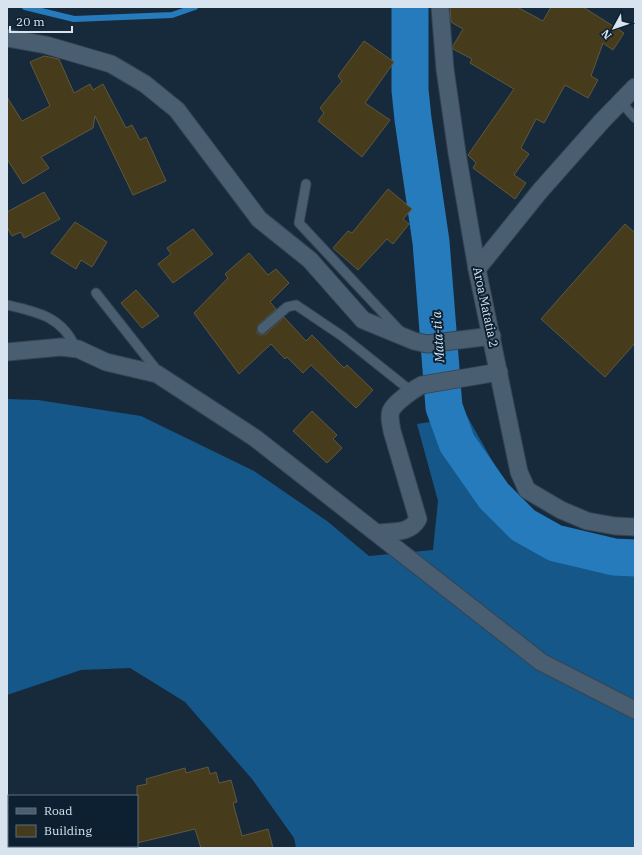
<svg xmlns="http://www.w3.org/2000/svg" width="642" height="855" font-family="'IBM Plex Serif',serif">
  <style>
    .forest { fill: #145788 }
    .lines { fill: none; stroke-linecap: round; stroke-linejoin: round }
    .stream { stroke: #257bbc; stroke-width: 6 }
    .river { stroke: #257bbc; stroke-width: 37 }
    .building { fill: #463b1a; stroke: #60583e }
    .service-casing { stroke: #354453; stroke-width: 11 }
    .minor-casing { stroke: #354453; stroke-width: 19 }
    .service { stroke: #495e71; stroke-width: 9 }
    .minor { stroke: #495e71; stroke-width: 17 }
    .labels { text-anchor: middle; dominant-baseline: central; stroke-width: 4; stroke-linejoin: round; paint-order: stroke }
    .street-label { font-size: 12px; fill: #d7e4ef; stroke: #0d2031 }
    .water-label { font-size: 13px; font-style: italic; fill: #d3e6f8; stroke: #0d2031 }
  </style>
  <rect width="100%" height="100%" fill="#172a3b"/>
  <path class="forest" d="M 7,399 L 38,400 L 141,416 L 254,471 L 327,521 L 369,556 L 433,550 L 438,501 L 417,424 L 467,416 L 516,503 L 537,518 L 597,540 L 635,541 L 635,848 L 296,848 L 294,838 L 252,779 L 185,702 L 130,668 L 81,670 L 7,695 Z"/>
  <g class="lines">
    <path class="stream" d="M 25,7 L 74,19 L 172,15 L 195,7"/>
    <path class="river" d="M 410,7 L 410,90 L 413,119 L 431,242 L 444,407 L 457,443 L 494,496 L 523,525 L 555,543 L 614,557 L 635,558"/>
  </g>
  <g class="building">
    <path d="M 450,7 L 517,7 L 543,21 L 551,7 L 583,7 L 624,33 L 613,50 L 603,43 L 591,76 L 598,80 L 588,98 L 565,85 L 544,123 L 536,119 L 521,148 L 529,154 L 514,175 L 526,183 L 515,199 L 473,168 L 476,163 L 468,155 L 514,89 L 470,63 L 472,59 L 453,49 L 453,46 L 463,29 L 451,22 Z"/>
    <path d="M 364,41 L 394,62 L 365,103 L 390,120 L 362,157 L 318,121 L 324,113 L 320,108 L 342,81 L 338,76 Z"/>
    <path d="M 44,56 L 59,59 L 74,93 L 90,84 L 93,90 L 103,84 L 126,128 L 132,125 L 140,140 L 146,137 L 166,181 L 133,195 L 95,116 L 93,128 L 41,157 L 49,168 L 23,184 L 7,159 L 7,97 L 22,121 L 50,106 L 30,62 Z"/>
    <path d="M 388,189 L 412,209 L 403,219 L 409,224 L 393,244 L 387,239 L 358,270 L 333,248 L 348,231 L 352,233 Z"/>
    <path d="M 44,192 L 60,219 L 24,238 L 21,232 L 12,236 L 7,227 L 7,212 Z"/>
    <path d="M 75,222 L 107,242 L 92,267 L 81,260 L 76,269 L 51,253 Z"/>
    <path d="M 625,224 L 635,233 L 635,343 L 605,377 L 541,319 Z"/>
    <path d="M 193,229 L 213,254 L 173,283 L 158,264 L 171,254 L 167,248 Z"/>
    <path d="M 249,253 L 268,275 L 276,269 L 289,283 L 270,302 L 276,309 L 258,325 L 257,333 L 260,335 L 266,334 L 284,317 L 306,341 L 312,335 L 344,368 L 347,365 L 373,390 L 356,408 L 311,365 L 303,373 L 287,357 L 285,359 L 271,344 L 239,374 L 194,313 L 228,278 L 225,274 Z"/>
    <path d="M 136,290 L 159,316 L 142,328 L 121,303 Z"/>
    <path d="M 312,411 L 337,435 L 333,439 L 342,448 L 327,463 L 293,431 Z"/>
    <path d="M 208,767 L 210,774 L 216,772 L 219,783 L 231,780 L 237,802 L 233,803 L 242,836 L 268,829 L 273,848 L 201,848 L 195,829 L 137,843 L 137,786 L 147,784 L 146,779 L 185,768 L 186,773 Z"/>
  </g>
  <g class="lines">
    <defs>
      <g id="service">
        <path d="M 621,102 L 635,118"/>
        <path d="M 306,184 L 299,223 L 400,331"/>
        <path d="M 96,293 L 159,373"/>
        <path d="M 7,305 C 38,312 63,317 76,349"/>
        <path d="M 262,329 L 287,307 L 296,305 L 342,336 L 411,391"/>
        <path d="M 91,846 L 97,848"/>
        <path d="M 20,848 L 24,846"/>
      </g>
      <g id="minor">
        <path d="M 440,7 L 445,69 L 457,153 L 477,269 L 519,472 L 527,490 L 561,510 L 587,521 L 615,526 L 635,527"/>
        <path d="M 7,38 L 46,45 L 111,64 L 145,84 L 177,110 L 259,219 L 310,260 L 363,320 L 414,341 L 427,344 L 492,336"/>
        <path d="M 477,269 L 540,191 L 602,121 L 635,87"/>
        <path d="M 7,352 L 61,347 L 78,349 L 106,362 L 157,374 L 255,438 L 541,662 L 635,710"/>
        <path d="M 378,533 C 393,531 410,534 418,519 L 392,431 C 391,424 388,415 392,409 C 397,401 414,389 422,385 L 499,372"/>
      </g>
    </defs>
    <use href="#service" class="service-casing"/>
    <use href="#minor" class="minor-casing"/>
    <use href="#service" class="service"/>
    <use href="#minor" class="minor"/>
  </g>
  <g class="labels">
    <g class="street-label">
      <text transform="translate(486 307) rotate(78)">Aroa Matatia 2</text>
    </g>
    <g class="water-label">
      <text transform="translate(438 337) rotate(-94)">Mata-ti'a</text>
    </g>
  </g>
  <rect width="642" height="855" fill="none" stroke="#d7e4ef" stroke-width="16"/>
  <rect x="8" y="795" width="130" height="52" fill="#0d2031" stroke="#5e6e7d"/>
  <rect x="16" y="808" width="20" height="6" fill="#495e71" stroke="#5e6e7d"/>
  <text x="44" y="815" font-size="12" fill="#d7e4ef">Road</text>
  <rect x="16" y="825" width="20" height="12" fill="#463b1a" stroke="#5e6e7d"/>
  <text x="44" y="835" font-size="12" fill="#d7e4ef">Building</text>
  <g transform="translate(614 28) rotate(230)" stroke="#0d2031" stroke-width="3" paint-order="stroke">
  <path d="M0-3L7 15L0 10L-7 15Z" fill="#d7e4ef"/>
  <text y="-6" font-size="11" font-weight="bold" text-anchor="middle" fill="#d7e4ef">N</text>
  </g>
  <path d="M10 26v6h62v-6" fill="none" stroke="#d7e4ef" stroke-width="2"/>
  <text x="16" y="26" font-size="12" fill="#d7e4ef" stroke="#0d2031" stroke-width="3" paint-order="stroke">20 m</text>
</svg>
